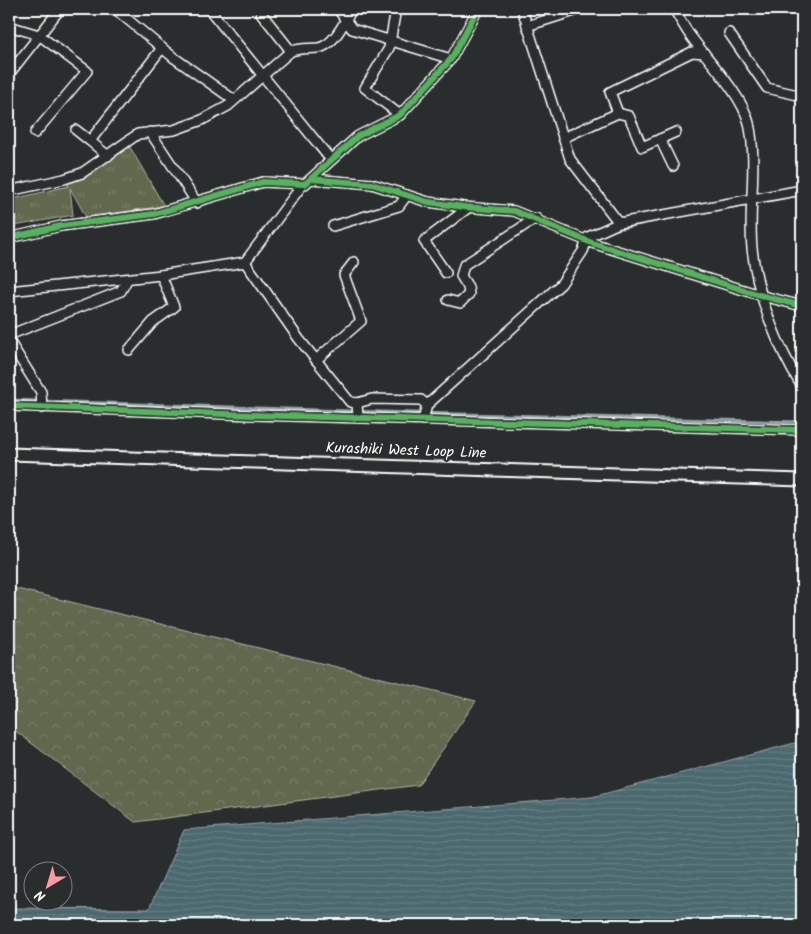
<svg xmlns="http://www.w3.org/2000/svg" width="811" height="934" font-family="Kalam,sans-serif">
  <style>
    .grass { fill: url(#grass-tufts); stroke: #b0b3a6 }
    .forest { fill: url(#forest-crowns); stroke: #b0b3a6 }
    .water { fill: url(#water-rules); stroke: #93a4a8 }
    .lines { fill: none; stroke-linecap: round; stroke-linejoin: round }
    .stream { stroke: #93a4a8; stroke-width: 3 }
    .minor-casing { stroke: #fff; stroke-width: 12 }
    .secondary-casing { stroke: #fff; stroke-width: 15 }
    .minor { stroke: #2a2d2e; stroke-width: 9 }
    .secondary { stroke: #2a2d2e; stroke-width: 11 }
    .cycleway-casing { stroke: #2a2d2e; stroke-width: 9 }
    .cycleway { stroke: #56b35d; stroke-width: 6 }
    .labels { text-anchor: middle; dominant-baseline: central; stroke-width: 4; stroke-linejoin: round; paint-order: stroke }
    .street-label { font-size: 15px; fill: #fff; stroke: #2a2d2e }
  </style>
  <defs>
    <pattern id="grass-tufts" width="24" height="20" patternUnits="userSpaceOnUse" patternTransform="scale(1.25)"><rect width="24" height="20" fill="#60674d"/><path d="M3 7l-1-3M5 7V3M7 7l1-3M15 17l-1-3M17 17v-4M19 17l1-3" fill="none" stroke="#787e68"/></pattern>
    <pattern id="forest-crowns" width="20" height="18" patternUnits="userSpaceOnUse" patternTransform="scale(1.25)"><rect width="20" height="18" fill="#60674d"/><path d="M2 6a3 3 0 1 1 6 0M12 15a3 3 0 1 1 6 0" fill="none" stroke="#787e68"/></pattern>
    <pattern id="water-rules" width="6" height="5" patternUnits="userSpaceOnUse" patternTransform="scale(1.25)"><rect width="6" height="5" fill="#4b686e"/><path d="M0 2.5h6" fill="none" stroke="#667f84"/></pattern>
  </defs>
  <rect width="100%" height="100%" fill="#2a2d2e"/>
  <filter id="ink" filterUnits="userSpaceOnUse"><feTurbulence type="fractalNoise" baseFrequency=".02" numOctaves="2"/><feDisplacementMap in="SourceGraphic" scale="10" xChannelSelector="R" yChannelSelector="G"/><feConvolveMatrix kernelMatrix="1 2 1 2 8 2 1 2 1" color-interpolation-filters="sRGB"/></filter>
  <g filter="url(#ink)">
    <path class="grass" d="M 127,142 L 164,206 L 86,217 L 70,188 L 73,215 L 9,227 L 9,200 L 69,186 L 64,178 Z"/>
    <path class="forest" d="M 9,587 L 476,701 L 418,785 L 135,822 L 9,726 Z"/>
    <path class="water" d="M 802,741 L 802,925 L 9,925 L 9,908 L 149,909 L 184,830 L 592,797 Z"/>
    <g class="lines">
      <g class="stream">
        <path d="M 270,178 L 301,181"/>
        <path d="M 246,183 L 264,178"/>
        <path d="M 309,183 L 338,185"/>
        <path d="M 9,186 L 28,182"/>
        <path d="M 446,209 L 462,211"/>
        <path d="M 142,211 L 158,209"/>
        <path d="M 705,212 L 792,196"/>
        <path d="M 612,230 L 664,219"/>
        <path d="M 9,400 L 414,413 L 802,422"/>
      </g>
      <defs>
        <g id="minor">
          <path d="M 115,9 L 173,57 L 234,100"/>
          <path d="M 209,9 L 331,160"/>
          <path d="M 338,9 L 352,29 L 451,59"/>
          <path d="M 396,9 L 389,48 L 365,88 L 400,115"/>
          <path d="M 522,9 L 570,159 L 619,223"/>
          <path d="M 674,9 C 680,19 685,29 692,38 C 709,61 742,95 749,123 C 758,164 748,207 752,248 C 757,296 777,346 802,387"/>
          <path d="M 261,13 L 291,51"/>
          <path d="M 9,26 L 39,35 L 87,71 L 35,133"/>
          <path d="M 527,26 L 581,9"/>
          <path d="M 729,33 L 767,88 L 802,96"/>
          <path d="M 9,74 L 60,9"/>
          <path d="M 618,113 L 629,116 L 642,147 L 676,132"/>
          <path d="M 76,130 L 90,141"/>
          <path d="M 150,132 L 197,203"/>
          <path d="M 563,138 L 618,113 L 610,92 L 692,52 L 704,53"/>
          <path d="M 660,139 L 673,166"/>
          <path d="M 108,156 L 90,141 L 162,48"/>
          <path d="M 311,179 L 372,184 L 428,202 L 464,207 L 514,211 L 592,243 L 763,296 L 802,306"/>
          <path d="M 9,191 L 64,179 L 82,173 L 138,134 L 174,130 L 202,120 L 228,106 L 291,51 C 301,48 308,49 318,48 C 334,46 345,21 352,9"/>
          <path d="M 333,226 L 399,206 L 407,195"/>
          <path d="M 9,238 L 61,226 L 154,214 L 263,182 L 305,184 L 358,136 L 400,115 L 451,59 L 478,9"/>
          <path d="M 245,262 L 299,339 L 350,402 L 357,403 L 358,418"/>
          <path d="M 446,273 L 424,241 L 468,208"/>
          <path d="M 161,275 L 245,262 L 303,184"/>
          <path d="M 9,291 L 161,275 L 174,307 L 153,322 L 129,350"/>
          <path d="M 448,300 L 460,303 L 469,294 L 468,287 L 461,276 L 464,265 L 536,218"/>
          <path d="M 9,335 L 121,291 L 127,280"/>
          <path d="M 9,341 L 41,392 L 42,408"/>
          <path d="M 316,360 L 361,321 L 344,275 L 354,262"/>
          <path d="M 357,403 L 372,399 L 421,400 L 427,405"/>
          <path d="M 9,406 L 252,415 L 802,430"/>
          <path d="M 423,420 L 427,405 L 561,284 L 583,251 L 588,237 L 619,223 L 802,190"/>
        </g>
        <path id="secondary" d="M 9,454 L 802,480"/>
      </defs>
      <use href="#minor" class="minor-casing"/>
      <use href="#secondary" class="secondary-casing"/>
      <use href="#minor" class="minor"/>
      <use href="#secondary" class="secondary"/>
      <defs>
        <g id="cycleway">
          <path d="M 311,179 L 372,184 L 428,202 L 464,207 L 514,211 L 592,243 L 763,296 L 802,306"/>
          <path d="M 9,238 L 61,226 L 154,214 L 263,182 L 305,184 L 358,136 L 400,115 L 451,59 L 478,9"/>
          <path d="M 9,406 L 252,415 L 802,430"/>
        </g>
      </defs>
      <use href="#cycleway" class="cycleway-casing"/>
      <use href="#cycleway" class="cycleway"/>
    </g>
  </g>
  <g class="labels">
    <g class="street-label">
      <text transform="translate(406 451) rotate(2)">Kurashiki West Loop Line</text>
    </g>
  </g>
  <rect width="811" height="934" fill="none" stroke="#2a2d2e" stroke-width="30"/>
  <rect x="15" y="15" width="781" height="904" fill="none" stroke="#fff" stroke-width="2" filter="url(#ink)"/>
  <g transform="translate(48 886) rotate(218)"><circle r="24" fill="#2a2d2e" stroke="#7f8182"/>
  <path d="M0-4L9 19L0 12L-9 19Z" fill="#ff9aa2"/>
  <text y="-8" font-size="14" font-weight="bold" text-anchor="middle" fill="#ffffff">N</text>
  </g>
</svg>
